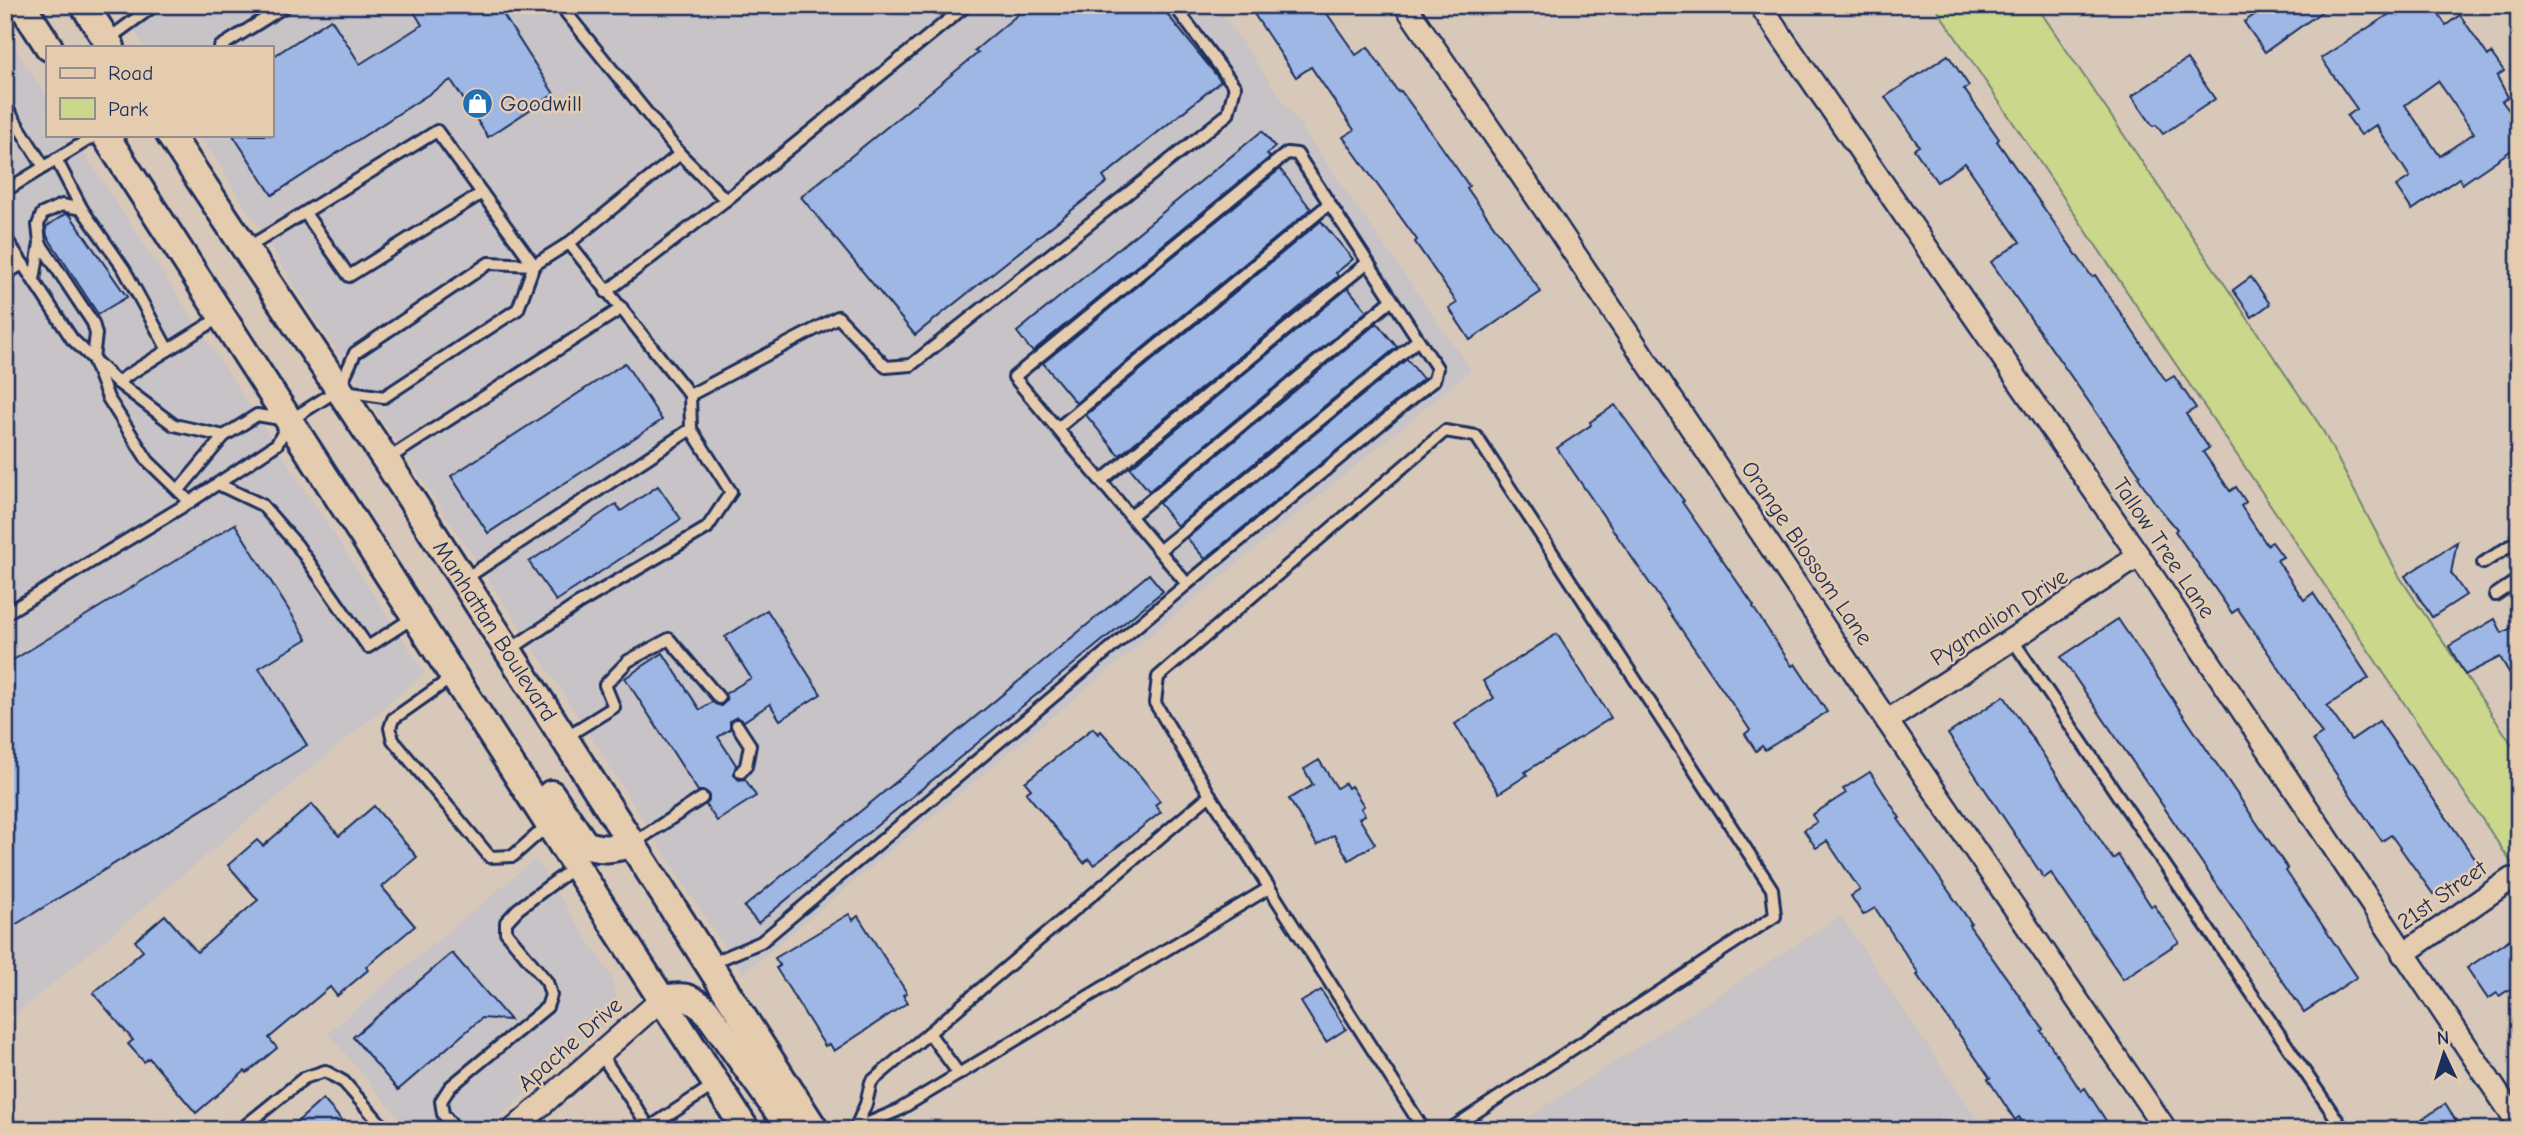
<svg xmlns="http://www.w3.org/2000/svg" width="2524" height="1135" font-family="'Comic Neue',sans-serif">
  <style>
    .built { fill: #c7c3c6 }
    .green { fill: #cbd78a; stroke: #738374; stroke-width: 2 }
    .building { fill: #9fb7e4; stroke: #1b2f5e; stroke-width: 2; fill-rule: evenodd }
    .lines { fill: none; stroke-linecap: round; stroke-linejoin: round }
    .service-casing { stroke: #1b2f5e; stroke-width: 16 }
    .minor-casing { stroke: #1b2f5e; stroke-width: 26 }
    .tertiary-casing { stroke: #1b2f5e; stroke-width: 32 }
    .service { stroke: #e6ccae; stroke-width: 10 }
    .minor { stroke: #e6ccae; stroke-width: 21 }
    .tertiary { stroke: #e6ccae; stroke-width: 26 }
    .labels { text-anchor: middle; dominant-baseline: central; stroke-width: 5; stroke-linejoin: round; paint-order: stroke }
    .poi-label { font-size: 23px; fill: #1b2f5e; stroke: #e6ccae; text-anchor: start }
    .street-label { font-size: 23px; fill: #1b2f5e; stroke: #e6ccae }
  </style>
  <rect width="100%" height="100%" fill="#d8c8b9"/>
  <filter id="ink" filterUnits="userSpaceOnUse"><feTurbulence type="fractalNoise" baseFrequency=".0143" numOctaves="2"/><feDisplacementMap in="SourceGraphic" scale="14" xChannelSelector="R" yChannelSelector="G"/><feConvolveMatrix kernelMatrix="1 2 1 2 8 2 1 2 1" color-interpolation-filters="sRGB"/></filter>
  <g filter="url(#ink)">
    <g class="built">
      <path d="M 119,5 L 1216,5 L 1471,370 L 743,973 L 707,921 L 560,688 L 321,327 L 200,135 L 271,135 L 271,47 L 145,47 Z"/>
      <path d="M 5,33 L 47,97 L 47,135 L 72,135 L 425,673 L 5,1023 Z"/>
      <path d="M 535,859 L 611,976 L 620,1011 L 484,1130 L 409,1130 L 328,1033 Z"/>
      <path d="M 1841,916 L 1984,1130 L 1509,1130 Z"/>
    </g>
    <path class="green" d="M 1934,5 L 2036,5 L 2321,427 L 2399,576 L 2519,755 L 2519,874 Z"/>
    <g class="building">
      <path d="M 410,5 L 497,5 L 554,94 L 488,137 L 451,80 L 272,195 L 233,135 L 271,135 L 271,58 L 331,19 L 360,64 L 422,25 Z"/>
      <path d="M 1036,5 L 1160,5 L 1221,81 L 1103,177 L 1107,182 L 915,335 L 801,197 L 978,53 L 974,51 L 1022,11 L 1025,14 Z"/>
      <path d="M 1248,5 L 1321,5 L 1356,55 L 1368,47 L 1398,92 L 1401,91 L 1439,143 L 1469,186 L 1467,188 L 1541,292 L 1470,340 L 1449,308 L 1457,303 L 1415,242 L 1417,240 L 1343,137 L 1354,130 L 1311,67 L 1296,77 Z"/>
      <path d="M 2269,5 L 2331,5 L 2265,52 L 2244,22 Z"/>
      <path d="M 2385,5 L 2432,5 L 2446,25 L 2460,15 L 2488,56 L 2491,53 L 2504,71 L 2497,76 L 2508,97 L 2502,101 L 2519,124 L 2519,145 L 2462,184 L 2459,178 L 2412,210 L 2396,186 L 2410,177 L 2376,125 L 2361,135 L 2347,116 L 2357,109 L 2321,58 L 2391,13 ZM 2438,81 L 2474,133 L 2440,156 L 2405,105 Z"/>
      <path d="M 1948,55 L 1969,86 L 1964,89 L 1999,139 L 1997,141 L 2092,277 L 2095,275 L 2166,381 L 2174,376 L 2196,408 L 2186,414 L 2209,448 L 2203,452 L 2230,491 L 2236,487 L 2246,502 L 2241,506 L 2267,545 L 2272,542 L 2283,557 L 2277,560 L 2304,600 L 2313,593 L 2369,678 L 2327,706 L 2351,740 L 2379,721 L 2478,863 L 2433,894 L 2391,835 L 2382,841 L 2313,740 L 2322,734 L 2289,683 L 2238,609 L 2232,613 L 2175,531 L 2177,529 L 2156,504 L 2138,477 L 2140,475 L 1991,262 L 2020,242 L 1965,163 L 1937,182 L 1914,149 L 1919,146 L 1885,97 Z"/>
      <path d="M 2187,59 L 2215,99 L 2163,134 L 2156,125 L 2153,126 L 2132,96 Z"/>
      <path d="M 1262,131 L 1275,147 L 1267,154 L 1270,157 L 1033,351 L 1030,349 L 1017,332 Z"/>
      <path d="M 1280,169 L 1311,209 L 1076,403 L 1043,363 Z"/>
      <path d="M 65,214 L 70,215 L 127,297 L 98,314 L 47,236 L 46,227 Z"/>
      <path d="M 1321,221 L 1353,259 L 1336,273 L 1338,276 L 1120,455 L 1117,453 L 1086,415 Z"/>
      <path d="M 2251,277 L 2270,304 L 2252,317 L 2233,290 Z"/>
      <path d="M 1348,288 L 1367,311 L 1149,491 L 1130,468 Z"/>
      <path d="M 1377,323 L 1397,347 L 1177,526 L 1159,503 Z"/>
      <path d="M 1407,359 L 1423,379 L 1205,559 L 1187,538 Z"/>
      <path d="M 625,363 L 662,420 L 488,533 L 451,476 Z"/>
      <path d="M 1615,405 L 1684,501 L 1682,502 L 1754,606 L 1753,607 L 1792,666 L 1795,664 L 1827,712 L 1765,750 L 1762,746 L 1756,751 L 1745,734 L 1750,730 L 1557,448 L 1591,425 L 1590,422 Z"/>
      <path d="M 658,486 L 681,519 L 556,601 L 529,562 L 616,504 L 621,511 Z"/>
      <path d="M 235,524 L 307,639 L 259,668 L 307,745 L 5,931 L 5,665 Z"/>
      <path d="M 2457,542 L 2451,573 L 2466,595 L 2432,617 L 2405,576 Z"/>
      <path d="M 1149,574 L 1163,591 L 758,923 L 744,907 Z"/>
      <path d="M 767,610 L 821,694 L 780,720 L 770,704 L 744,721 L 737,717 L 730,721 L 730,729 L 718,737 L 736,765 L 734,775 L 739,780 L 745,779 L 756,796 L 717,821 L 706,805 L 709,801 L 709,794 L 705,791 L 698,791 L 625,678 L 663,653 L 700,710 L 712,702 L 721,706 L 727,700 L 725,694 L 751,678 L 725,637 Z"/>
      <path d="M 2118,619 L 2288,869 L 2286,871 L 2357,977 L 2304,1012 L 2061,657 Z"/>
      <path d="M 2495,619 L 2502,633 L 2519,624 L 2519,689 L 2500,657 L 2465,675 L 2449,646 Z"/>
      <path d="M 1557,634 L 1611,718 L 1525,772 L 1527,775 L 1499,793 L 1455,724 L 1494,698 L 1483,681 Z"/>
      <path d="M 2004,696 L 2113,859 L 2118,855 L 2151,906 L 2154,905 L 2179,942 L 2123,979 L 2051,873 L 2044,878 L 1948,734 Z"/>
      <path d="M 1093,728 L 1098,734 L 1101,731 L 1141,777 L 1160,801 L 1155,805 L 1161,812 L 1094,865 L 1089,859 L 1084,863 L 1026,793 L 1031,789 L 1025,782 Z"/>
      <path d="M 1319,760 L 1337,788 L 1345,783 L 1348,788 L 1351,786 L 1364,806 L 1361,808 L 1365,815 L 1359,818 L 1375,844 L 1349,860 L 1334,835 L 1317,845 L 1289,799 L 1313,785 L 1304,769 Z"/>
      <path d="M 1870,772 L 1900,818 L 1898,819 L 1971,923 L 1969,925 L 2043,1029 L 2041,1031 L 2081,1091 L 2085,1088 L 2112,1130 L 2027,1130 L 2019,1117 L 2015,1120 L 1988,1079 L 1990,1078 L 1917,975 L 1919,974 L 1875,908 L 1863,915 L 1851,896 L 1860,890 L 1827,841 L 1816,848 L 1804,830 L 1817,822 L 1812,815 L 1846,793 L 1843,789 Z"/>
      <path d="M 312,804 L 339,836 L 374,806 L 417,857 L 382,887 L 415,926 L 366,967 L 368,970 L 337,996 L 330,987 L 269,1038 L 277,1048 L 247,1073 L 245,1071 L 196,1113 L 149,1058 L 144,1062 L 128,1044 L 133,1040 L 93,993 L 143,951 L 135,941 L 165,915 L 197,952 L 258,900 L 228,865 L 257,840 L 263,846 Z"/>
      <path d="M 849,914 L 853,920 L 858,916 L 907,993 L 903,995 L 907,1003 L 834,1051 L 830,1044 L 825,1046 L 808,1019 L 776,968 L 780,966 L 775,958 Z"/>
      <path d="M 2519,933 L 2519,983 L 2499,996 L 2497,993 L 2488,999 L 2467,968 Z"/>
      <path d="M 452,953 L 510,1020 L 482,1018 L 398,1090 L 353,1037 Z"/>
      <path d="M 1321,990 L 1346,1029 L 1326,1042 L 1301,1002 Z"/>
      <path d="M 323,1099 L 350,1130 L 288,1130 Z"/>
      <path d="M 2445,1104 L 2462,1130 L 2407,1130 Z"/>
    </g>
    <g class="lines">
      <defs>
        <g id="service">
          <path d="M 107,40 L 155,5"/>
          <path d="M 220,47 L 287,5"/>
          <path d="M 5,105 L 44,167"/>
          <path d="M 680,154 L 726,200"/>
          <path d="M 56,159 L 82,209"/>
          <path d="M 5,191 L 96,135"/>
          <path d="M 305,213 L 349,276 L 482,193"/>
          <path d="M 5,237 L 72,339 L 117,382 L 174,425 L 224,436"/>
          <path d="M 247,248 L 437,131 L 534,265"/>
          <path d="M 5,274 L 23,264"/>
          <path d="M 34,280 L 40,243"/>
          <path d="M 606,292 L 726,200 L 967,5"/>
          <path d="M 168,350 L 124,269 L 82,209 L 62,205 L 42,214 L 38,225 L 40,243 L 93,323 L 96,334 L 93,359 L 108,398 L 148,461 L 190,502"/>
          <path d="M 117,382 L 222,316"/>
          <path d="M 345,391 L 384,397 L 518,309 L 534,265"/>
          <path d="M 690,395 L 838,317 L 886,367 L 911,365 L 1228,114 L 1235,87 L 1174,5"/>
          <path d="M 1058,428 L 1329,204"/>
          <path d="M 386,460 L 622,308"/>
          <path d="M 1102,480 L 1368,262"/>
          <path d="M 218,484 L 262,505 L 297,545 L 368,647 L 414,617"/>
          <path d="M 179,490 L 224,436 L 257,415 L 286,420"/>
          <path d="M 1131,516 L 1392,300"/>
          <path d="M 1160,550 L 1418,340"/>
          <path d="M 2483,563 L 2519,540"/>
          <path d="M 463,580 L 691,429 L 690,395 L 569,243"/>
          <path d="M 2495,595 L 2519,579"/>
          <path d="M 5,614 L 190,502 L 277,444 L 289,421 L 339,389 L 355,353 L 489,263 L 534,265 L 569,243 L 680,154 L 560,5"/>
          <path d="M 2012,639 L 2344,1130"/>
          <path d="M 508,651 L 578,604 L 707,528 L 731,492 L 691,429"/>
          <path d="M 454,676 L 393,719 L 390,728 L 393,740 L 490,857 L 513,856 L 549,824"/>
          <path d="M 737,725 L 750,745 L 746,766 L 741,772"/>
          <path d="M 564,738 L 614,707 L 605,685 L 628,661 L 669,639 L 719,698"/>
          <path d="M 632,844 L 702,798"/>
          <path d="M 709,964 L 761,942 L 1187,584 L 1014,377 L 1287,153 L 1297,154 L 1437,368 L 1434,380 L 1187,584"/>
          <path d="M 929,1033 L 959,1074"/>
          <path d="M 600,1053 L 649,1127"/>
          <path d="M 856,1127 L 866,1104 L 871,1082 L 1210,795"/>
          <path d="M 854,1129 L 897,1111 L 1269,888"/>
          <path d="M 240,1130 L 304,1078 L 325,1071 L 344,1082 L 386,1130"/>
          <path d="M 456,1130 L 443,1114 L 441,1101 L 450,1087 L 547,1007 L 551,995 L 547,982 L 506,932 L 506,922 L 518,909 L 576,866"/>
          <path d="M 646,1130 L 717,1083"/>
          <path d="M 1424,1130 L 1210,795 L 1155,703 L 1158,677 L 1445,431 L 1476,436 L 1772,889 L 1775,916 L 1449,1130"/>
        </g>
        <g id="minor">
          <path d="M 1405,5 L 1546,211 L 1887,721 L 2166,1130"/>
          <path d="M 1760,5 L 2139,556 L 2519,1125"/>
          <path d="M 1887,721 L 2139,556"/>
          <path d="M 2403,954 L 2511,879"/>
          <path d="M 513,1130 L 662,999"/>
        </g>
        <g id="tertiary">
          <path d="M 22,5 L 49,47"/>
          <path d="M 84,5 L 111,47"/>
          <path d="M 105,135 L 746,1130"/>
          <path id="s1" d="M 170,135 L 386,460 L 815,1130"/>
          <path d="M 551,794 L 584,843 C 600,852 615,848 632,844"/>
          <path d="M 662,999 C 684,995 689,996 706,1010 L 790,1128 L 796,1130"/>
        </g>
      </defs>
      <use href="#service" class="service-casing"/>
      <use href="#minor" class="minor-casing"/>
      <use href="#tertiary" class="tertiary-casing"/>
      <use href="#service" class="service"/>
      <use href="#minor" class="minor"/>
      <use href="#tertiary" class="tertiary"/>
    </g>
  </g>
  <defs>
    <symbol id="shop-disc" viewBox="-11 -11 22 22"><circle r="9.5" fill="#1f6fb2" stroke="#e6ccae"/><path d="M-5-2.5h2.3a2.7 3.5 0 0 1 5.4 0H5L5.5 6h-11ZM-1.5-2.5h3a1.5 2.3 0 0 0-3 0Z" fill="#fff"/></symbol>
  </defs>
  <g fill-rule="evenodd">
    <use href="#shop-disc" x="460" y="86" width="35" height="35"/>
  </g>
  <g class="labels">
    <g class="poi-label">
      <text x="500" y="103">Goodwill</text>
    </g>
    <g class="street-label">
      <text transform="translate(2164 548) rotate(56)">Tallow Tree Lane</text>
      <text transform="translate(1807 553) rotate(56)">Orange Blossom Lane</text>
      <text transform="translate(1999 617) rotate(-33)">Pygmalion Drive</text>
      <text stroke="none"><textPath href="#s1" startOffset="593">Manhattan Boulevard</textPath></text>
      <text transform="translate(2442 895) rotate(-35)">21st Street</text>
      <text transform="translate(570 1044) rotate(-41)">Apache Drive</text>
    </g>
  </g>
  <rect width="2524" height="1135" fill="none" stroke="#e6ccae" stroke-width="28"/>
  <rect x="14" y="14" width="2496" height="1107" fill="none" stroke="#1b2f5e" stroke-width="2.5" filter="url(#ink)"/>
  <rect x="46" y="46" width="228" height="91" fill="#e6ccae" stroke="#958d8e" stroke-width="2"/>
  <rect x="60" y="68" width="35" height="10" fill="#e6ccae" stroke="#958d8e" stroke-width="2"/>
  <text x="108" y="80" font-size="21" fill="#1b2f5e">Road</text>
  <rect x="60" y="98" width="35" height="21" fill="#cbd78a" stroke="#958d8e" stroke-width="2"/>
  <text x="108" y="116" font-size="21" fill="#1b2f5e">Park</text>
  <g transform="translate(2444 1054) rotate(356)" stroke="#e6ccae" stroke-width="5" paint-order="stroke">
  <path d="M0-5L12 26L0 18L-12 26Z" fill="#1b2f5e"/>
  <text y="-10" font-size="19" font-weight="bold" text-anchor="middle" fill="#1b2f5e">N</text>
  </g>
</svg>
